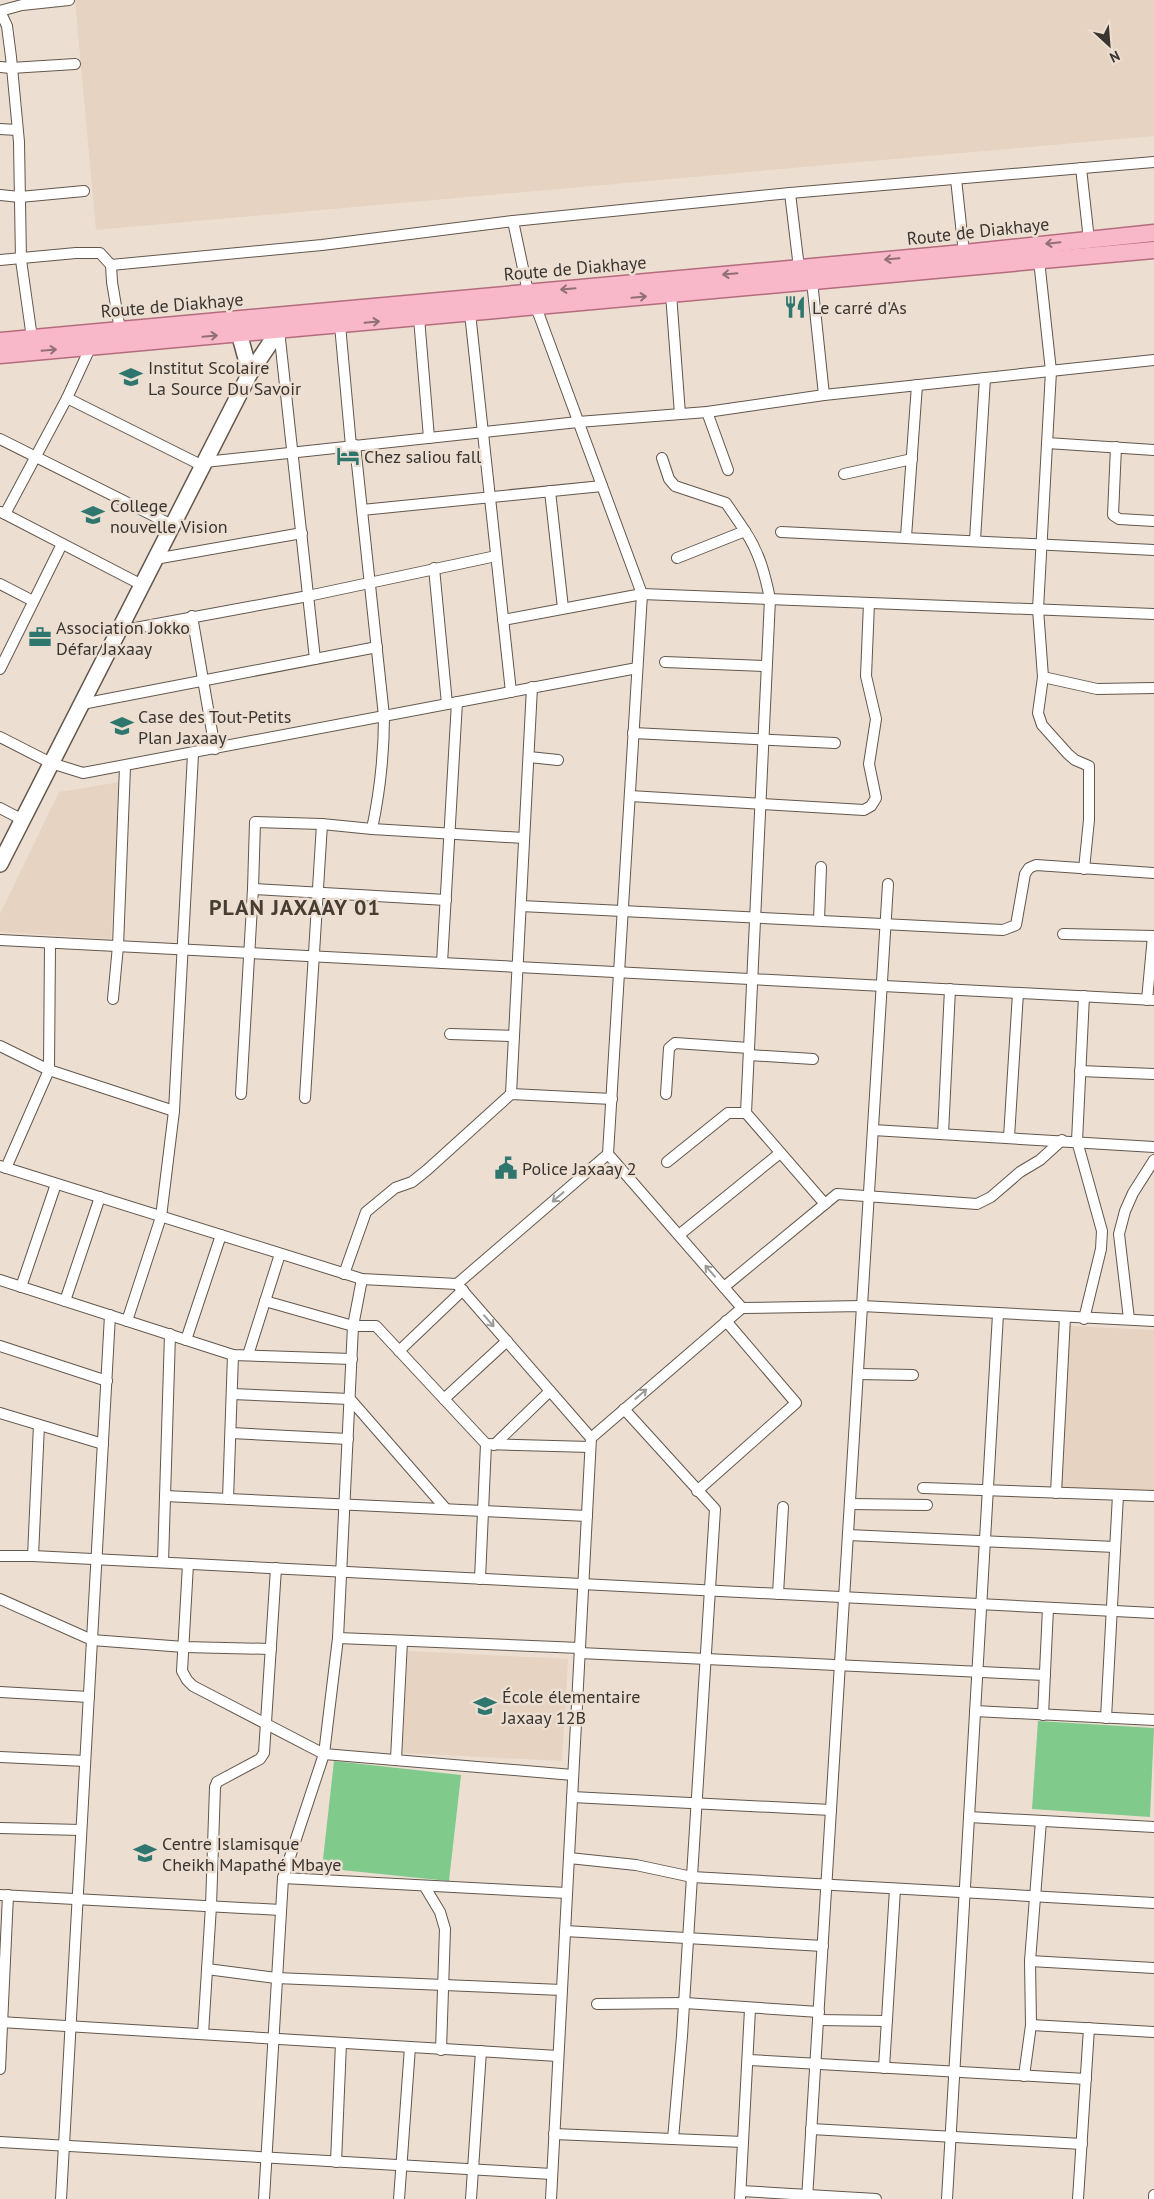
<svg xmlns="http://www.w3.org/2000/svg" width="1154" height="2199" font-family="'PT Sans',sans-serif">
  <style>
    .built { fill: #e6d3c1 }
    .green { fill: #80ca8c }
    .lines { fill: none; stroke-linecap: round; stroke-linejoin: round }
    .street-casing { stroke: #63574c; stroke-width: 12 }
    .secondary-casing { stroke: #63574c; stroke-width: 18 }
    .primary-casing { stroke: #b46c7d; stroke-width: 19 }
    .street { stroke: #fff; stroke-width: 10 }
    .secondary { stroke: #fff; stroke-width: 15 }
    .primary { stroke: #f9b8ca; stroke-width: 16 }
    .oneway { stroke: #907075 }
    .oneway2 { stroke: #9c9a98 }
    .labels { text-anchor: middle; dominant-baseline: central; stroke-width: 5; stroke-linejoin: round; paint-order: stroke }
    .street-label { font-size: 18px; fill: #3a3530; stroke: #ecdfd2 }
    .poi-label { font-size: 18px; fill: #3a3530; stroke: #ecdfd2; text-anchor: start }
    .district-label { font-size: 22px; font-weight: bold; letter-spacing: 1px; fill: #473d32; stroke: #ecdfd2 }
  </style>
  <rect width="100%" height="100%" fill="#ecdfd2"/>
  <g class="built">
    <path d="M 75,0 L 1154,0 L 1154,136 L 96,230 Z"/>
    <path d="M 120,782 L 111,939 L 0,932 L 0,914 L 59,792 Z"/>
    <path d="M 1069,1326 L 1154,1330 L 1154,1492 L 1061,1487 Z"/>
    <path d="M 408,1651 L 568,1659 L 562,1761 L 402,1753 Z"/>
  </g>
  <g class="green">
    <path d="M 1038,1721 L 1154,1728 L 1150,1817 L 1032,1809 Z"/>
    <path d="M 334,1761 L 461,1775 L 449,1881 L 322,1868 Z"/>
  </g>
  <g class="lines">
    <defs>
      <g id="street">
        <path d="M 0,11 L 7,26 L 11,57 L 19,142 L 21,260 L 32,338"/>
        <path d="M 0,11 L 22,5 L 69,0"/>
        <path d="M 0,67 L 11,68 L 75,64"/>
        <path d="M 0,129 L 17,130"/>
        <path d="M 1081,168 L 1089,240"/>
        <path d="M 956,179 L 964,253"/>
        <path d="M 790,193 L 799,268"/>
        <path d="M 0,195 L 20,197 L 84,191"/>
        <path d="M 513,221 L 528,292"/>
        <path d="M 0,260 L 76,253 L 100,253 L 111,265 L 112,282 L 120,330"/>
        <path d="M 1039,260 L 1051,371 L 1038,609 L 1043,677 L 1038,713 L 1042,725 L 1068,754 L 1075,760 L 1089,766 L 1089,820 L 1084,869"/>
        <path d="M 111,265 L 322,245 L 513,221 L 790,193 L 1154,162"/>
        <path d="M 812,281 L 824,395"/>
        <path d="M 671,294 L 680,414"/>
        <path d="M 536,307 L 642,594 L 608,1154 L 742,1308"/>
        <path d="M 470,313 L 511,692"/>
        <path d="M 419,318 L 429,438"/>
        <path d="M 340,325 L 351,446"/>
        <path d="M 279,330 L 315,659"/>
        <path d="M 67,398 L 203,466"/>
        <path d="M 707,412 L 728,470"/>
        <path d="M 0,439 L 172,525"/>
        <path d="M 1047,443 L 1154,450"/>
        <path d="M 355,445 L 384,716 C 384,755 380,791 372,829"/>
        <path d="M 1116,447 L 1113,515 L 1119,519 L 1154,521"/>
        <path d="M 662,458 L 669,479 L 675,486 L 726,503 L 745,531"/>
        <path d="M 205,462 L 578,422 L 707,412 L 824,395 L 1154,360"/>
        <path d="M 844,474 L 912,459"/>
        <path d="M 550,491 L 563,608"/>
        <path d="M 362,510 L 602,486"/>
        <path d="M 1,512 L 142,585"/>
        <path d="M 5,514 L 67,398 L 91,346"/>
        <path d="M 781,532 L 1154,550"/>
        <path d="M 906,537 L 917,385"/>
        <path d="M 975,540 L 985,378"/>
        <path d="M 677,558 L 745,531 C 759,552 765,574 770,599 L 746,1113 L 825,1204"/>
        <path d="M 155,559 L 302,533"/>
        <path d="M 434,568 L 447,704"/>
        <path d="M 0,584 L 33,601"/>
        <path d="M 192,616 L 215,749"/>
        <path d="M 503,620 L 642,594 L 1154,614"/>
        <path d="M 119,631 L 308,596 L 496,556"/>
        <path d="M 665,662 L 766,666"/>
        <path d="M 0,669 L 62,544"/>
        <path d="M 1043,677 L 1097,689 L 1154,688"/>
        <path d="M 82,704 L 377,647"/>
        <path d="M 633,733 L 835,743"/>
        <path d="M 0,737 L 51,763 L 83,773 L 637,668"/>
        <path d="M 529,757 L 558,760"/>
        <path d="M 630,796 L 864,810 L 871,806 L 876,798 L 869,764 L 876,719 L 866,676 L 869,603"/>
        <path d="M 0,808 L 23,820"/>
        <path d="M 253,889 L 446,900"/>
        <path d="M 521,906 L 1003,930 L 1016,925 L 1025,874 L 1029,868 L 1036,865 L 1154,873"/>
        <path d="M 819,920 L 821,867"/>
        <path d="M 1063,934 L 1154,936"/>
        <path d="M 0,940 L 1154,1000"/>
        <path d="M 442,963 L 457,702"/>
        <path d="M 113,999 L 118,946 L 125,767"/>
        <path d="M 1147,1000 L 1153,936"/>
        <path d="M 450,1034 L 514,1036"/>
        <path d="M 0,1046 L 49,1070 L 174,1111"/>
        <path d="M 749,1055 L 813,1059"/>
        <path d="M 1080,1071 L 1154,1074"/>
        <path d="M 241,1094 L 253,889 L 255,822 L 322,824 L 372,829 L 524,838"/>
        <path d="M 511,1094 L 532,687"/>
        <path d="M 666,1094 L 669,1048 L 675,1043 L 749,1048"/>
        <path d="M 305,1098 L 322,824"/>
        <path d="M 873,1130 L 1154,1147"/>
        <path d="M 943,1134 L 950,989"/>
        <path d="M 1009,1137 L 1018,993"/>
        <path d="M 667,1162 L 728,1113 L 746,1113"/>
        <path d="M 0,1166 L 362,1279 L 457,1284 L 608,1154"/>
        <path d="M 6,1168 L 49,1070 L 50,943"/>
        <path d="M 679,1235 L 780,1153"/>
        <path d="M 344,1274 L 366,1212 L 395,1188 L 412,1182 L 427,1170 L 511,1094 L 612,1099"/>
        <path d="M 0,1280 L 233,1355 L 352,1359"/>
        <path d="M 457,1284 L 591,1438 L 551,2199"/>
        <path d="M 21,1287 L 56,1184"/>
        <path d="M 724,1287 L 837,1194 L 977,1204 L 991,1197 L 1020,1172 L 1040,1160 L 1062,1140"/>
        <path d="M 65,1301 L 100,1197"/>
        <path d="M 265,1301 L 353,1326 L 376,1326 L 486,1444 L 480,1579"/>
        <path d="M 1084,1319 L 1101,1249 L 1102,1231 L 1077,1141 L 1084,996"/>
        <path d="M 1129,1319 L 1119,1234 L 1125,1211 L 1133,1193 L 1154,1160"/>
        <path d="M 127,1321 L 161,1217 L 174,1111 L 193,754"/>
        <path d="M 186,1340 L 221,1235"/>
        <path d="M 0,1346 L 107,1381"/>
        <path d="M 399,1351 L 463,1290"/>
        <path d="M 248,1355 L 280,1254"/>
        <path d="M 858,1374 L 913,1375"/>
        <path d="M 232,1394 L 350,1399 L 446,1509"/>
        <path d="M 444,1399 L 507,1341"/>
        <path d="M 624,1409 L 715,1509 L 682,2036 L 673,2139"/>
        <path d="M 0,1413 L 103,1444"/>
        <path d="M 231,1433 L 348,1439"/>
        <path d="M 591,1438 L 742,1308 L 862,1306 L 1154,1321"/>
        <path d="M 486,1444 L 590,1447"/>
        <path d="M 494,1445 L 550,1391"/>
        <path d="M 923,1488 L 1154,1496"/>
        <path d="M 697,1491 L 796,1403 L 726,1321"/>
        <path d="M 1056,1493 L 1065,1317"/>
        <path d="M 165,1496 L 587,1516"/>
        <path d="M 228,1499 L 233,1355"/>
        <path d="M 850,1504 L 927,1505"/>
        <path d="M 848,1535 L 1115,1547"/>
        <path d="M 0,1556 L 33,1556 L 1154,1613"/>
        <path d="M 33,1556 L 39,1425"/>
        <path d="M 163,1562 L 170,1334"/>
        <path d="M 188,1564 L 182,1671 L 187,1680 L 193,1686 L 324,1754 L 573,1775"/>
        <path d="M 778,1594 L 783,1507"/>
        <path d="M 0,1599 L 92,1640 L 184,1647 L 271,1649"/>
        <path d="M 338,1638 L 580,1648"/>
        <path d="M 580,1653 L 1045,1675"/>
        <path d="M 0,1692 L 89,1697"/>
        <path d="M 975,1711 L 1154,1720"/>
        <path d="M 1043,1715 L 1048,1608"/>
        <path d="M 1106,1718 L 1118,1495"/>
        <path d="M 0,1757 L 85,1761"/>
        <path d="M 396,1759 L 402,1641"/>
        <path d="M 572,1797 L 831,1810"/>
        <path d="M 969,1817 L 1154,1827"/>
        <path d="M 0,1828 L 81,1830"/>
        <path d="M 569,1858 L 636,1865 L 692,1877 L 1154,1903"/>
        <path d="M 283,1878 L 567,1893"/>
        <path d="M 425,1887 L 440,1912 L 445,1929 L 441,2050"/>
        <path d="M 0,1895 L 281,1910"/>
        <path d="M 565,1931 L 823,1946"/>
        <path d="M 1030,1961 L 1154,1968"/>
        <path d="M 207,1969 L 276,1978 L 562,1990"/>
        <path d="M 597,2004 L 685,2003 L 819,2012"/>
        <path d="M 818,2020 L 887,2021"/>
        <path d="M 0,2022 L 558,2056"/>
        <path d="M 1031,2025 L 1154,2032"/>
        <path d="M 203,2034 L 211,1906 L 215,1787 L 217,1782 L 260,1759 L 264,1753 L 276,1568"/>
        <path d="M 749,2060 L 1086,2079"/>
        <path d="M 884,2068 L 895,1889"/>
        <path d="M 0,2069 L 8,1895"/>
        <path d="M 1024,2076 L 1031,2025 L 1030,1961 L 1041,1821"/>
        <path d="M 811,2129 L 1082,2144"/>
        <path d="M 554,2134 L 743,2142"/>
        <path d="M 0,2142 L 552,2174"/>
        <path d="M 336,2162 L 341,2043"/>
        <path d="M 741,2191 L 876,2199"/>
        <path d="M 61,2199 L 110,1315"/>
        <path d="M 264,2199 L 283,1878 L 324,1754 L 338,1638 L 353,1326 L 362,1279"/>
        <path d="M 399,2199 L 410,2047"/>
        <path d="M 471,2199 L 481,2051"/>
        <path d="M 740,2199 L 750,2009"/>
        <path d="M 807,2199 L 888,884"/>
        <path d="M 947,2199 L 998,1314"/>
        <path d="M 1078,2199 L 1089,2028"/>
        <path d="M 1154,2199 L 1154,2195"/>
      </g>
      <g id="secondary">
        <path d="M 238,321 L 239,333 L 250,373"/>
        <path d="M 0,864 L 250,373 L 279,330 L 280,319"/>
      </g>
      <g id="primary">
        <path d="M 0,341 L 964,253 L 1154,233"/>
        <path d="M 0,355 L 1154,250"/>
      </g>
    </defs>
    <use href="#street" class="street-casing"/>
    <use href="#secondary" class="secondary-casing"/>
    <use href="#primary" class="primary-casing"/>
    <use href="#street" class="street"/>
    <use href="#secondary" class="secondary"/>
    <use href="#primary" class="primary"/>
  </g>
  <defs><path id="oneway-shaft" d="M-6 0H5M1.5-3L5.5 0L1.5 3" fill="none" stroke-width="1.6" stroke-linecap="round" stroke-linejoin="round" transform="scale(1.25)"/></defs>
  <g class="oneway">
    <use href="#oneway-shaft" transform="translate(1053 243) rotate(174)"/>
    <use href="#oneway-shaft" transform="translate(892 259) rotate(175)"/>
    <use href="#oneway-shaft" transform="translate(730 274) rotate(175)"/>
    <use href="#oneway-shaft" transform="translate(568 289) rotate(175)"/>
    <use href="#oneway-shaft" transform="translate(639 297) rotate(-5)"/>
    <use href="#oneway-shaft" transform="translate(372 322) rotate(-5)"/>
    <use href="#oneway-shaft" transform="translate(210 336) rotate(-5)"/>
    <use href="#oneway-shaft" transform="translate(49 350) rotate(-5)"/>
  </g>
  <g class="oneway2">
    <use href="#oneway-shaft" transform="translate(558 1197) rotate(139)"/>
    <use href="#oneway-shaft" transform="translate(710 1271) rotate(-131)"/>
    <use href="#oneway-shaft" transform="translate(489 1321) rotate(49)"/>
    <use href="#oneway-shaft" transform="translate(641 1394) rotate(-41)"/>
  </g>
  <defs>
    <symbol id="restaurant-bare" viewBox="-9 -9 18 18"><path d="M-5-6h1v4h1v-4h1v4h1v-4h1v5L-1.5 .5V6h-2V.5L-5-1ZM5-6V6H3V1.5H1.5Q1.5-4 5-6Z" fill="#2e766e" stroke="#ecdfd2" stroke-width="2.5" paint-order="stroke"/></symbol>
    <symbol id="school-bare" viewBox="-9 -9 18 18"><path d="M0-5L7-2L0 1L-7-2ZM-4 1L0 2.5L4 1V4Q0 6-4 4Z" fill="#2e766e" stroke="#ecdfd2" stroke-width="2.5" paint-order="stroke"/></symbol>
    <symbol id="hotel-bare" viewBox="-9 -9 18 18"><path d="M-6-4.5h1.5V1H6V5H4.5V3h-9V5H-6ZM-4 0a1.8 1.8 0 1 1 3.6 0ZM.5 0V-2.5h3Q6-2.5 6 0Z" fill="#2e766e" stroke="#ecdfd2" stroke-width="2.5" paint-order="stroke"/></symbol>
    <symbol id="office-bare" viewBox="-9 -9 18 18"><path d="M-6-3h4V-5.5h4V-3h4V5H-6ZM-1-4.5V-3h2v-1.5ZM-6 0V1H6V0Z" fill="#2e766e" stroke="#ecdfd2" stroke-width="2.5" paint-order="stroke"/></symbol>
    <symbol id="civic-bare" viewBox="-9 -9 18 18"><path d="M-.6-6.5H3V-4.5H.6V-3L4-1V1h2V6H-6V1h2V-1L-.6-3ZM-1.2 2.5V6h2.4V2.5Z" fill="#2e766e" stroke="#ecdfd2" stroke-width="2.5" paint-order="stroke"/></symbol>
  </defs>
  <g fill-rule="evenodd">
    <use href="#restaurant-bare" x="779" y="291" width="32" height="32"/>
    <use href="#school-bare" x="115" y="361" width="32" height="32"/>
    <use href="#hotel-bare" x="332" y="440" width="32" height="32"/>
    <use href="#school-bare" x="77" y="499" width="32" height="32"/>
    <use href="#office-bare" x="24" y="621" width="32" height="32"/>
    <use href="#school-bare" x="106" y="710" width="32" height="32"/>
    <use href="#civic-bare" x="490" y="1152" width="32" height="32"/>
    <use href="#school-bare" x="469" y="1690" width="32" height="32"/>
    <use href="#school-bare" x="129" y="1837" width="32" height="32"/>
  </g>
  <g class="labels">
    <g class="street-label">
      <text transform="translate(978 231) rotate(-6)">Route de Diakhaye</text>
      <text transform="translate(575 268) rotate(-5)">Route de Diakhaye</text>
      <text transform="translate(172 305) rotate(-5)">Route de Diakhaye</text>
    </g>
    <g class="poi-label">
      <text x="812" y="307">Le carré d'As</text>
      <text x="148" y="367">Institut Scolaire<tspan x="148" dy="21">La Source Du Savoir</tspan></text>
      <text x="364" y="456">Chez saliou fall</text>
      <text x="110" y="505">College<tspan x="110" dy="21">nouvelle Vision</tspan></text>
      <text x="56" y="627">Association Jokko<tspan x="56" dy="21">Défar Jaxaay</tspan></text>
      <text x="138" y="716">Case des Tout-Petits<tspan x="138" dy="21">Plan Jaxaay</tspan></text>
      <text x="522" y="1168">Police Jaxaay 2</text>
      <text x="502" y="1696">École élementaire<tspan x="502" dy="21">Jaxaay 12B</tspan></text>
      <text x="162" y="1843">Centre Islamisque<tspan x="162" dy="21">Cheikh Mapathé Mbaye</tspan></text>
    </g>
    <g class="district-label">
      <text x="295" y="907">PLAN JAXAAY 01</text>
    </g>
  </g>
  <g transform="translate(1109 45) rotate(154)" stroke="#ecdfd2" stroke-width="4" paint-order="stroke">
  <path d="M0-4L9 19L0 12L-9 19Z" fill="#3a3530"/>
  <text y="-8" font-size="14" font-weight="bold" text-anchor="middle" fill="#3a3530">N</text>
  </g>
</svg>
